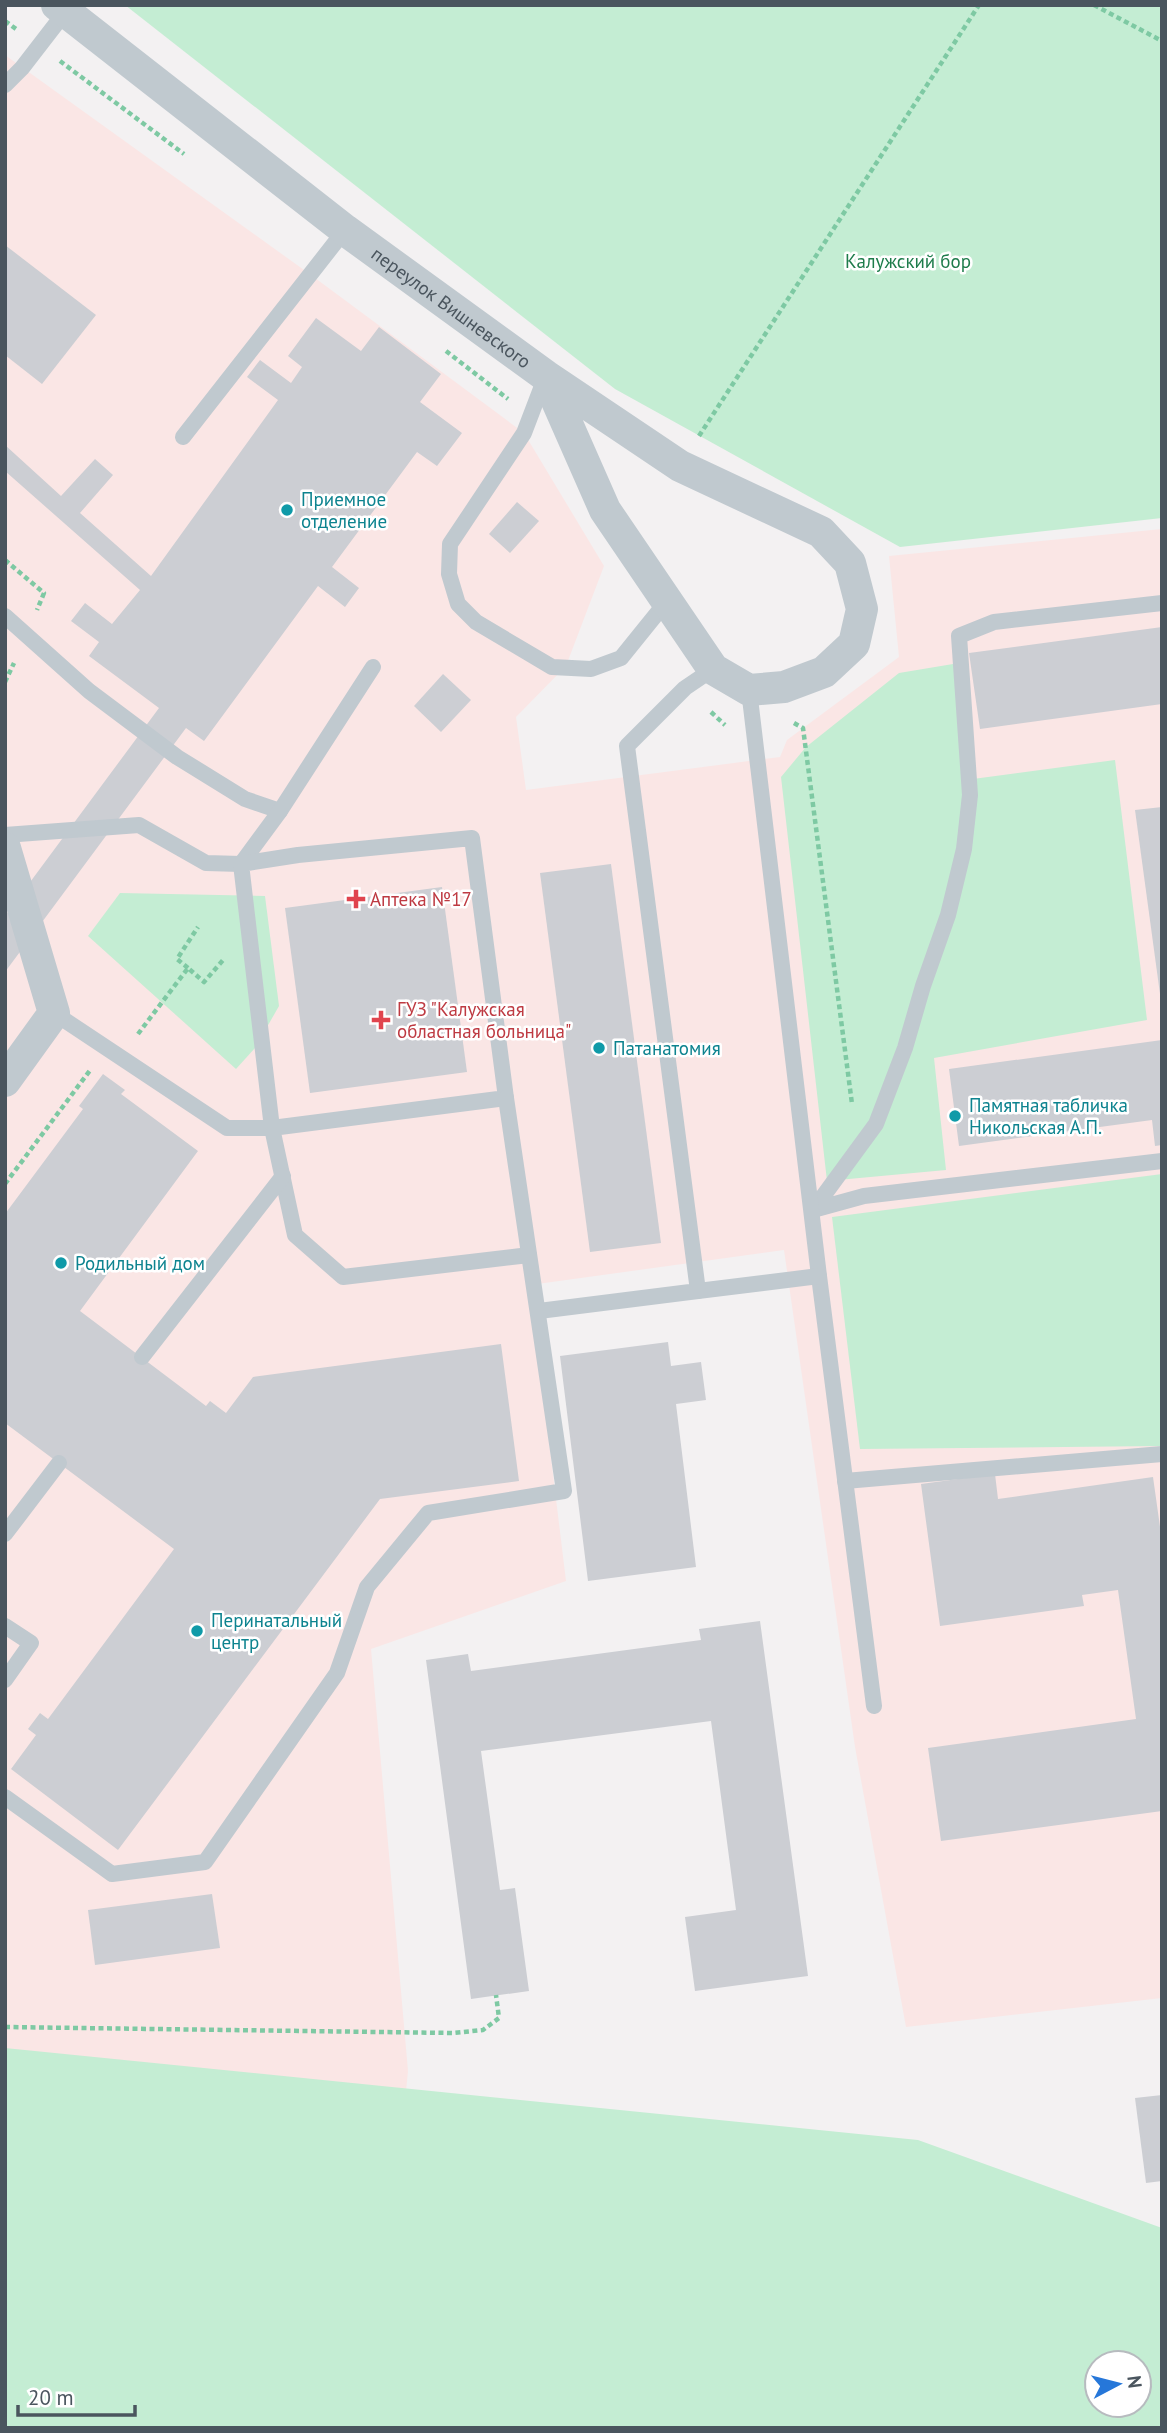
<svg xmlns="http://www.w3.org/2000/svg" width="1167" height="2433" font-family="'PT Sans',sans-serif">
  <style>
    .medical { fill: #fae6e5 }
    .green { fill: #c4edd3; fill-rule: evenodd }
    .building { fill: #ccced3 }
    .lines { fill: none; stroke-linecap: round; stroke-linejoin: round }
    .path { stroke: #7ec9a3; stroke-width: 4.5; stroke-dasharray: 5 3.5; stroke-linecap: butt }
    .service { stroke: #c0c9cf; stroke-width: 16 }
    .minor { stroke: #c0c9cf; stroke-width: 32 }
    .culture-dot { fill: #0f9aa8; stroke: #fff; stroke-width: 2.5 }
    .health-dot { fill: #e0444e; stroke: #fff; stroke-width: 2.5 }
    .labels { text-anchor: middle; dominant-baseline: central; stroke-width: 5; stroke-linejoin: round; paint-order: stroke }
    .park-label { font-size: 19px; fill: #1e7c4b; stroke: #fff }
    .street-label { font-size: 19px; fill: #4a555e; stroke: #fff }
    .culture-label { font-size: 19px; fill: #0d838f; stroke: #fff; text-anchor: start }
    .health-label { font-size: 19px; fill: #be3a42; stroke: #fff; text-anchor: start }
  </style>
  <rect width="100%" height="100%" fill="#f3f1f2"/>
  <path class="medical" d="M 5,55 L 311,275 L 524,433 L 604,566 L 566,666 L 516,717 L 526,790 L 780,757 L 787,740 L 899,657 L 889,556 L 1162,529 L 1162,1998 L 906,2027 L 855,1747 L 784,1250 L 530,1285 L 566,1581 L 371,1649 L 408,2071 L 373,2428 L 5,2428 Z"/>
  <g class="green">
    <path d="M 125,5 L 1162,5 L 1162,518 L 900,547 L 615,389 Z"/>
    <path d="M 959,663 L 973,779 L 1115,760 L 1147,1020 L 934,1058 L 946,1170 L 827,1181 L 781,777 L 806,747 L 899,673 Z"/>
    <path d="M 120,893 L 265,896 L 279,1006 L 255,1048 L 236,1069 L 88,936 Z"/>
    <path d="M 1162,1174 L 1162,1446 L 860,1449 L 832,1217 Z"/>
    <path d="M 5,2048 L 918,2140 L 1162,2228 L 1162,2428 L 5,2428 ZM 1139,2363 L 1139,2405 L 1097,2405 L 1097,2363 Z"/>
  </g>
  <g class="building">
    <path d="M 5,245 L 96,315 L 42,384 L 5,355 Z"/>
    <path d="M 316,318 L 361,351 L 379,327 L 441,374 L 420,402 L 462,433 L 437,466 L 417,452 L 332,567 L 359,588 L 345,607 L 318,586 L 204,741 L 186,728 L 5,972 L 5,916 L 159,708 L 89,656 L 99,642 L 71,621 L 85,603 L 112,624 L 140,590 L 5,471 L 5,445 L 61,496 L 95,459 L 113,475 L 80,513 L 151,576 L 278,400 L 247,377 L 260,360 L 291,383 L 302,367 L 288,356 Z"/>
    <path d="M 517,502 L 539,521 L 510,553 L 489,534 Z"/>
    <path d="M 1162,627 L 1162,704 L 980,729 L 969,653 Z"/>
    <path d="M 443,674 L 471,700 L 441,732 L 414,706 Z"/>
    <path d="M 1162,807 L 1162,994 L 1160,994 L 1135,810 Z"/>
    <path d="M 611,864 L 661,1243 L 590,1252 L 540,873 Z"/>
    <path d="M 442,887 L 467,1072 L 310,1093 L 285,908 Z"/>
    <path d="M 1162,1040 L 1162,1145 L 1155,1146 L 1152,1120 L 959,1146 L 949,1069 Z"/>
    <path d="M 103,1074 L 125,1090 L 121,1094 L 198,1151 L 80,1311 L 206,1406 L 210,1401 L 226,1413 L 253,1377 L 501,1344 L 519,1481 L 380,1499 L 118,1850 L 11,1769 L 36,1735 L 28,1729 L 40,1713 L 48,1719 L 174,1549 L 5,1423 L 5,1214 L 83,1109 L 79,1106 Z"/>
    <path d="M 668,1342 L 671,1366 L 701,1362 L 706,1400 L 676,1404 L 696,1567 L 588,1581 L 560,1356 Z"/>
    <path d="M 995,1474 L 998,1499 L 1153,1477 L 1162,1541 L 1162,1811 L 941,1841 L 928,1748 L 1136,1719 L 1118,1590 L 1082,1595 L 1084,1606 L 940,1626 L 921,1484 Z"/>
    <path d="M 760,1621 L 808,1976 L 695,1991 L 685,1917 L 736,1910 L 711,1721 L 481,1751 L 500,1890 L 515,1888 L 529,1991 L 471,1999 L 426,1660 L 468,1654 L 471,1671 L 701,1640 L 699,1629 Z"/>
    <path d="M 212,1894 L 220,1948 L 95,1965 L 88,1910 Z"/>
    <path d="M 1162,2095 L 1162,2181 L 1146,2183 L 1135,2098 Z"/>
  </g>
  <g class="lines">
    <g class="path">
      <path d="M 1094,5 L 1162,41"/>
      <path d="M 5,21 L 16,29"/>
      <path d="M 60,61 L 184,154"/>
      <path d="M 446,351 L 508,399"/>
      <path d="M 699,436 L 979,5"/>
      <path d="M 5,560 L 44,593 L 37,610"/>
      <path d="M 5,682 L 14,663"/>
      <path d="M 711,712 L 725,725"/>
      <path d="M 794,723 L 803,728 L 852,1104"/>
      <path d="M 188,968 L 177,959 L 198,927"/>
      <path d="M 138,1034 L 188,968 L 204,982 L 224,959"/>
      <path d="M 5,1184 L 91,1069"/>
      <path d="M 5,2027 L 454,2033 L 483,2030 L 499,2018 L 496,1995"/>
    </g>
    <g class="service">
      <path d="M 5,85 L 22,68 L 66,11"/>
      <path d="M 545,378 L 524,433 L 450,544 L 449,574 L 458,604 L 476,622 L 552,667 L 591,669 L 621,658 L 667,601"/>
      <path d="M 183,437 L 345,230"/>
      <path d="M 1162,603 L 994,622 L 959,636 L 970,795 L 964,849 L 948,915 L 923,986 L 905,1048 L 876,1124 L 813,1210 L 864,1196 L 1162,1161"/>
      <path d="M 5,616 L 89,691 L 177,757 L 245,799 L 280,811"/>
      <path d="M 749,690 L 819,1276 L 874,1706"/>
      <path d="M 5,835 L 139,825 L 206,863 L 241,864 L 280,811 L 373,667"/>
      <path d="M 54,1013 L 227,1128 L 272,1128 L 506,1098 L 472,838 L 298,855 L 241,864 L 272,1128 L 295,1235 L 343,1277 L 529,1255"/>
      <path d="M 698,1291 L 819,1276"/>
      <path d="M 539,1311 L 698,1291 L 627,746 L 685,688 L 713,669"/>
      <path d="M 142,1357 L 283,1176"/>
      <path d="M 845,1481 L 1162,1454"/>
      <path d="M 5,1534 L 59,1463"/>
      <path d="M 5,1626 L 31,1643 L 5,1680"/>
      <path d="M 5,1797 L 112,1874 L 205,1862 L 337,1673 L 367,1587 L 428,1513 L 564,1491 L 506,1098"/>
    </g>
    <g class="minor">
      <path id="s1" d="M 57,5 L 345,230 L 546,376 L 605,510 L 713,669 L 749,690 L 784,687 L 824,672 L 854,644 L 862,609 L 850,563 L 821,532 L 680,466 L 546,376"/>
      <path d="M 5,848 L 54,1013 L 5,1081"/>
    </g>
  </g>
  <g class="culture-dot">
    <circle cx="287" cy="510" r="7"/>
    <circle cx="599" cy="1048" r="7"/>
    <circle cx="955" cy="1116" r="7"/>
    <circle cx="61" cy="1263" r="7"/>
    <circle cx="197" cy="1631" r="7"/>
  </g>
  <g class="health-dot">
    <path d="M352.5 888.5h7v7h7v7h-7v7h-7v-7h-7v-7h7z"/>
    <path d="M377.5 1009.5h7v7h7v7h-7v7h-7v-7h-7v-7h7z"/>
  </g>
  <g class="labels">
    <g class="park-label">
      <text x="908" y="261">Калужский бор</text>
    </g>
    <g class="street-label">
      <text stroke="none"><textPath href="#s1" startOffset="497">переулок Вишневского</textPath></text>
    </g>
    <g class="culture-label">
      <text x="301" y="499">Приемное<tspan x="301" dy="22">отделение</tspan></text>
      <text x="613" y="1048">Патанатомия</text>
      <text x="969" y="1105">Памятная табличка<tspan x="969" dy="22">Никольская А.П.</tspan></text>
      <text x="75" y="1263">Родильный дом</text>
      <text x="211" y="1620">Перинатальный<tspan x="211" dy="22">центр</tspan></text>
    </g>
    <g class="health-label">
      <text x="370" y="899">Аптека №17</text>
      <text x="397" y="1009">ГУЗ "Калужская<tspan x="397" dy="22">областная больница"</tspan></text>
    </g>
  </g>
  <rect width="1167" height="2433" fill="none" stroke="#4a555e" stroke-width="14"/>
  <g transform="translate(1118 2384) rotate(83)"><circle r="33" fill="#ffffff" stroke="#b7bbbf" stroke-width="2"/>
  <path d="M0-5L12 26L0 18L-12 26Z" fill="#2677d9"/>
  <text y="-10" font-size="19" font-weight="bold" text-anchor="middle" fill="#4a555e">N</text>
  </g>
  <path d="M18 2405v10h117v-10" fill="none" stroke="#4a555e" stroke-width="3.5"/>
  <text x="28" y="2405" font-size="21" fill="#4a555e" stroke="#ffffff" stroke-width="5" paint-order="stroke">20 m</text>
</svg>
